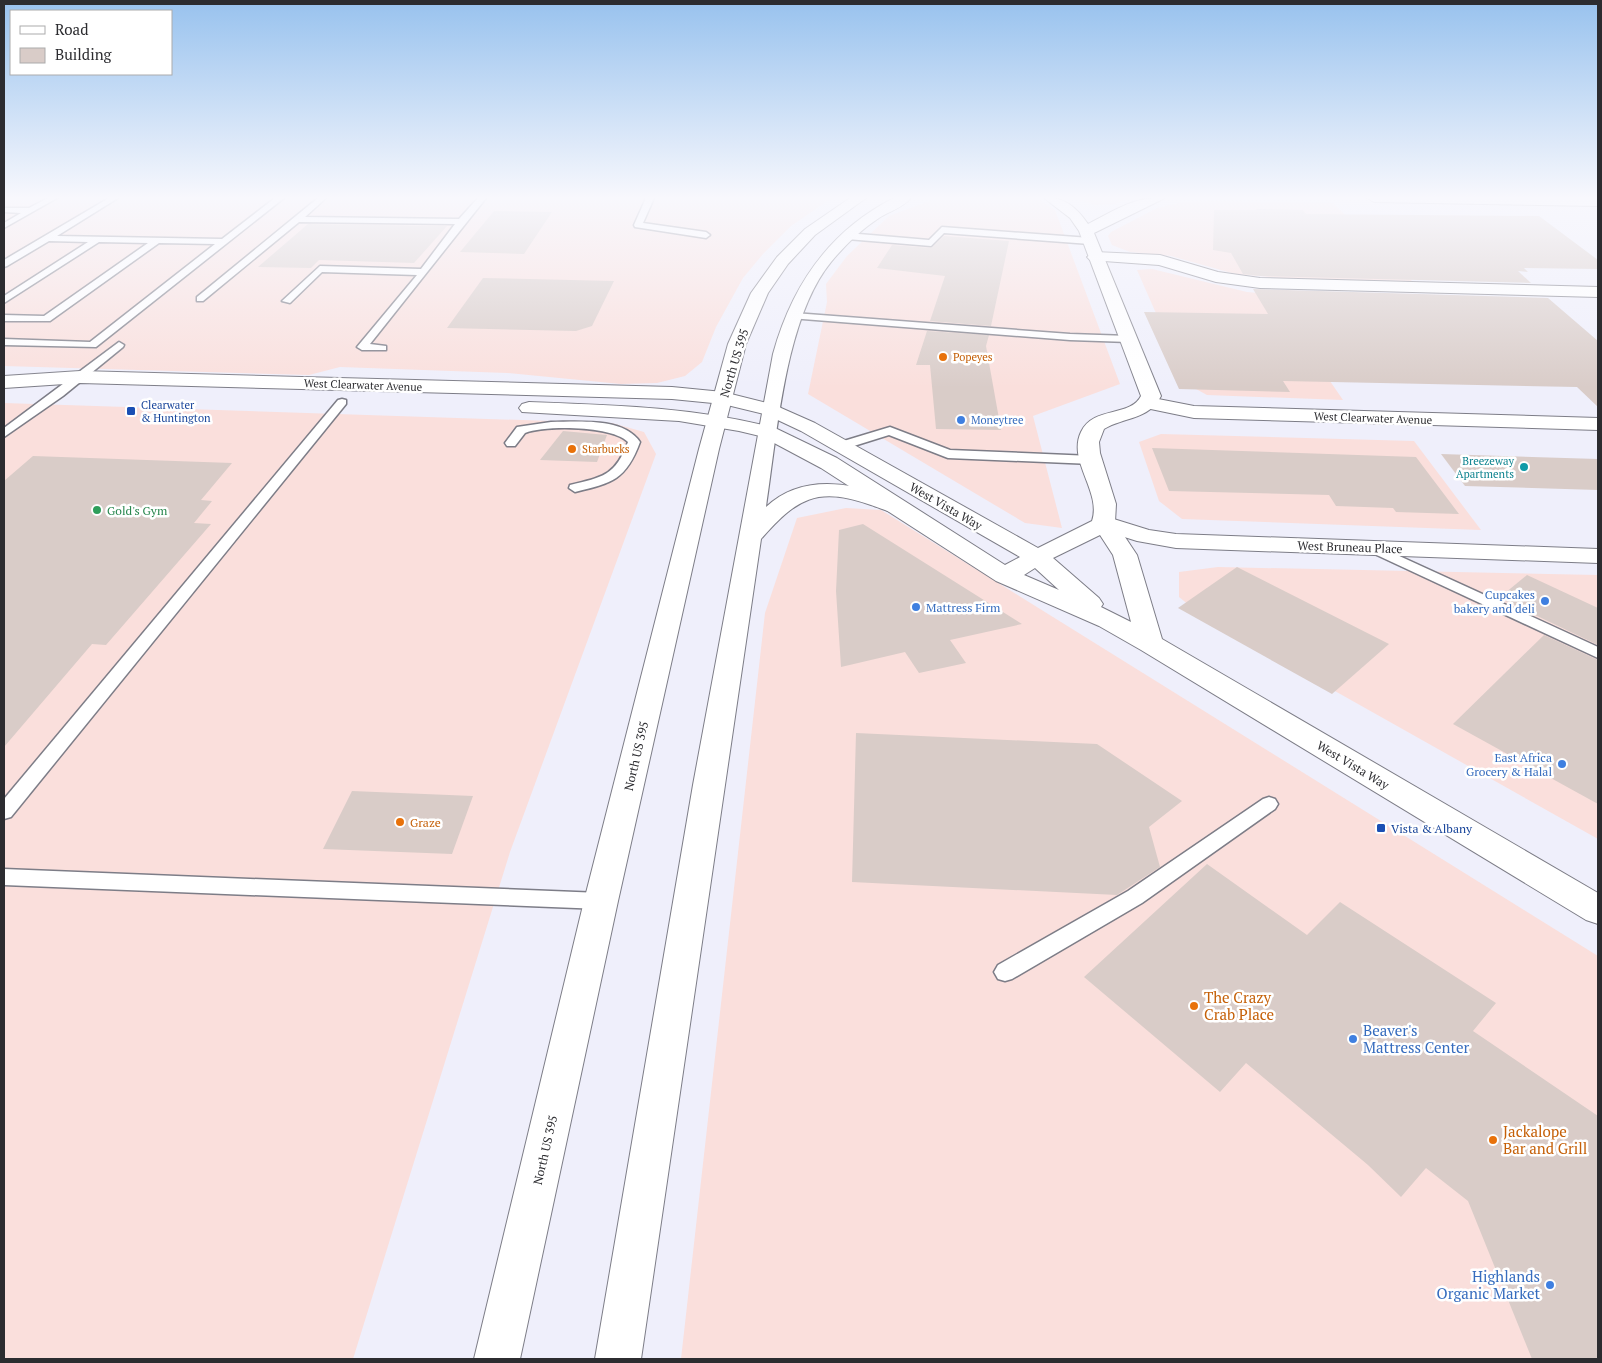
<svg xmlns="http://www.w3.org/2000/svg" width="1602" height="1363" font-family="'PT Serif',serif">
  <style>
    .commercial { fill: #fadfdc }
    .building { fill: #d9ccc8 }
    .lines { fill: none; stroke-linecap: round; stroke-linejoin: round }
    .lane-casing { stroke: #7d7d87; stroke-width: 3 }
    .street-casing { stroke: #7d7d87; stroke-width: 2 }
    .secondary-casing { stroke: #7d7d87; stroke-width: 2 }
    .primary-casing { stroke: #7d7d87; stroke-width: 2 }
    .highway-casing { stroke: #7d7d87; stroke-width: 2 }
    .lane { fill: #fff; fill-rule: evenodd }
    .street { fill: #fff; fill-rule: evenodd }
    .secondary { fill: #fff; fill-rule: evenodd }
    .primary { fill: #fff; fill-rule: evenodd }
    .highway { fill: #fff; fill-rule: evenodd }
    .food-dot { fill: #e8710a; stroke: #fff; stroke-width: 2 }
    .transit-dot { fill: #1a4fb4; stroke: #fff; stroke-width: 2 }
    .shop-dot { fill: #3f7fe0; stroke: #fff; stroke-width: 2 }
    .culture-dot { fill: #0f9aa8; stroke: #fff; stroke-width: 2 }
    .leisure-dot { fill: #2e9e5b; stroke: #fff; stroke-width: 2 }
    .labels { text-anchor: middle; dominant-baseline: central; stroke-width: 5; stroke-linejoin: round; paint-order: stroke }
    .far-food-label { font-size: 11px; fill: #c56008; stroke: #fff; text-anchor: start }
    .far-street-label { font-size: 11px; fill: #2c2c30; stroke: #fff }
    .far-transit-label { font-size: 11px; fill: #164399; stroke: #fff; text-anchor: start }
    .far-shop-label { font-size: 11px; fill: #366cbe; stroke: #fff; text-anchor: start }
    .far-culture-label { font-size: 11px; fill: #0d838f; stroke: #fff; text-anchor: end }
    .street-label { font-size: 12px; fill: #2c2c30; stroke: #fff }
    .leisure-label { font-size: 12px; fill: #27864d; stroke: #fff; text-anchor: start }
    .shop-label { font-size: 12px; fill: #366cbe; stroke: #fff; text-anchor: end }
    .food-label { font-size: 12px; fill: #c56008; stroke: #fff; text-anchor: start }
    .transit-label { font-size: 12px; fill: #164399; stroke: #fff; text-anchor: start }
    .near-food-label { font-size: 15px; fill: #c56008; stroke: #fff; text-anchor: start }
    .near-shop-label { font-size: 15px; fill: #366cbe; stroke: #fff; text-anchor: start }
  </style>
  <rect width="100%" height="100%" fill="#efeffb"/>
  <g class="commercial">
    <path d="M 4,198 L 832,198 L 791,226 L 763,254 L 743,278 L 716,327 L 702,362 L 685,376 L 657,383 L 621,384 L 507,373 L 340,367 L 309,375 L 4,366 Z"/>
    <path d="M 937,198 L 1037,198 L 1055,210 L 1120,384 L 1033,416 L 1062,528 L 1025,523 L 808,394 L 827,302 L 826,284 L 847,256 L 889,216 Z"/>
    <path d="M 1070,198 L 1129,198 L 1115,204 L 1096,205 Z"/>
    <path d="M 1211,201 L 1333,203 L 1412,281 L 1282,278 L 1235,274 L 1171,256 L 1130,252 L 1112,245 L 1108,236 L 1111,232 L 1157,208 L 1184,202 Z"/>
    <path d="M 1152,269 L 1247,292 L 1270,294 L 1343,400 L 1207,395 L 1187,384 L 1137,270 Z"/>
    <path d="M 4,403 L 612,423 L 644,432 L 656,454 L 510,852 L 353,1359 L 4,1359 Z"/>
    <path d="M 1161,434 L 1414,441 L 1481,530 L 1182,519 L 1159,501 L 1139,442 Z"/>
    <path d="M 846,508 L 881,510 L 1598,956 L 1598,1359 L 681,1359 L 765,613 L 797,518 Z"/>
    <path d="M 1218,567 L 1598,575 L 1598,839 L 1205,618 L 1179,597 L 1179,572 Z"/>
  </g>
  <g class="building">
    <path d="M 1256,209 L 1303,210 L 1306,214 L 1539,216 L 1598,260 L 1598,269 L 1524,268 L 1528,272 L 1518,271 L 1531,283 L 1260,276 L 1243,274 L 1231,253 L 1213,250 L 1214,210 L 1257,210 Z"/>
    <path d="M 494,211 L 552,212 L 524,254 L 460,252 Z"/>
    <path d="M 308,224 L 447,226 L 414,263 L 319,260 L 311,268 L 258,267 Z"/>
    <path d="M 944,236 L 1009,241 L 991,326 L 930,321 L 945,276 L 877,268 L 892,245 L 931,248 Z"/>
    <path d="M 483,278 L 614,281 L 592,326 L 576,331 L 447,328 Z"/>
    <path d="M 1253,289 L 1548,298 L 1598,341 L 1598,407 L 1577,387 L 1283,381 L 1290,392 L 1179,389 L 1144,312 L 1268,314 Z"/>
    <path d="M 927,331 L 989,335 L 986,346 L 1001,430 L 936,429 L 930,365 L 916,365 Z"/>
    <path d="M 563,431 L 607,435 L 597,462 L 540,460 Z"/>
    <path d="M 1152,448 L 1416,457 L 1459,514 L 1396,512 L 1393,508 L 1336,506 L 1329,495 L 1169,491 Z"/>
    <path d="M 1441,454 L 1598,459 L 1598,490 L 1465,486 Z"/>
    <path d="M 33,456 L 232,463 L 201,500 L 212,501 L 194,523 L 211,524 L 106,645 L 92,644 L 4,747 L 4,481 Z"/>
    <path d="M 863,524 L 1022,624 L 950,640 L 966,663 L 919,673 L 905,652 L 841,667 L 836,591 L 839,530 Z"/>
    <path d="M 1237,567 L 1389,644 L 1332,694 L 1178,608 Z"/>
    <path d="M 1527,575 L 1598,608 L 1598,645 L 1499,598 Z"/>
    <path d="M 1544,635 L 1598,660 L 1598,804 L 1453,724 Z"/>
    <path d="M 856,733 L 1097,744 L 1182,801 L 1149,827 L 1160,867 L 1117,895 L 852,882 Z"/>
    <path d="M 352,791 L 473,796 L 452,854 L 323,849 Z"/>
    <path d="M 1207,864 L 1307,935 L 1340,902 L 1496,1003 L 1473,1031 L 1598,1116 L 1598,1359 L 1532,1359 L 1468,1201 L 1426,1168 L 1401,1197 L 1368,1165 L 1246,1063 L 1220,1092 L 1084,977 Z"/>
  </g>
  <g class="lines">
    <defs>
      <g id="lane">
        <path d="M 48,198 L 57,198 L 4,228 L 4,223 L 21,213 L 4,212 L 4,208 L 29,208 Z"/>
        <path d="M 109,198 L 118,198 L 57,236 L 222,239 L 275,198 L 284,198 L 96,347 L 4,345 L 4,339 L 90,342 L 215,244 L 159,243 L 50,321 L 4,321 L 4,315 L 44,316 L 148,243 L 99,242 L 4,303 L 4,296 L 88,242 L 49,241 L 7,266 L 4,267 L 4,260 Z"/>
        <path d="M 318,198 L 326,198 L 305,217 L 459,219 L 478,198 L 486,198 L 370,344 L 386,346 L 386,350 L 362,350 L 357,347 L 417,275 L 322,272 L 290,303 L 282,301 L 320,266 L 421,269 L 455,224 L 299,222 L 203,301 L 197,301 L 197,297 Z"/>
        <path d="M 646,198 L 654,198 L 643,223 L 706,232 L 710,235 L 706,238 L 635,227 L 634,225 Z"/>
        <path d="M 942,227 L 1090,238 L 1094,241 L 1090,244 L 944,233 L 931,246 L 847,239 L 843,236 L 847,233 L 929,240 Z"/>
        <path d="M 794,313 L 1070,334 L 1129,336 L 1134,339 L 1129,342 L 1070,340 L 790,318 L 789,316 Z"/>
        <path d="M 119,342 L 124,345 L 123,347 L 63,396 L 4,437 L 4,428 Z"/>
        <path d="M 342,399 L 346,400 L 346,404 L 11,817 L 4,819 L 4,799 L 338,400 Z"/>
        <path d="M 551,422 C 578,422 623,417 640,442 C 626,480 612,483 575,492 L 569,488 L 570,485 C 603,477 615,476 628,442 C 612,426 546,425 525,433 L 515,446 L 507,446 L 505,443 L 517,427 Z"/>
        <path d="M 890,427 L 950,450 L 1092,456 L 1098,460 L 1092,464 L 948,458 L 889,435 L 841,450 L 835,446 L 837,443 Z"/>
        <path d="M 1371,543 L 1598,647 L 1598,658 L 1366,550 L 1364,547 Z"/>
        <path d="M 1269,797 L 1275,799 L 1278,804 L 1275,809 L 1142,903 L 1012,979 L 1005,981 L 998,979 L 994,972 L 998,965 L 1128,891 L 1263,799 Z"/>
        <path d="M 4,869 L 601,893 L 608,895 L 611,901 L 608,907 L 601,909 L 4,885 Z"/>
      </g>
      <g id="street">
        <path d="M 1367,198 L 1598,198 L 1598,206 L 1374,202 Z"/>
        <path d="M 1095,252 L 1160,255 L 1218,272 L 1260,278 L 1598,287 L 1598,297 L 1260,288 L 1216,282 L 1159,265 L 1090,260 L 1087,257 Z"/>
        <path d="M 1148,397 L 1194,406 L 1598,418 L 1598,430 L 1194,418 L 1141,407 L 1138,403 L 1141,399 Z"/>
        <path d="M 1104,516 L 1149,530 L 1176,534 L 1598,549 L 1598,563 L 1176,548 L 1137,541 L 1096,528 L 1093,523 L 1096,518 Z"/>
      </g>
      <path id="secondary" d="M 1044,198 C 1064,196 1077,208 1088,224 C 1113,211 1137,195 1165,198 L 1094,233 L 1161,396 C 1149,420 1124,417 1104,429 L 1099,442 L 1100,453 L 1116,504 L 1115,522 L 1137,555 L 1162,639 L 1598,893 L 1598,924 L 1586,920 L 1141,650 L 1099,626 L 996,581 L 821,468 L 761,436 L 758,432 L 761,428 L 768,426 L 775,428 L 837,458 L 1005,565 L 1020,557 L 801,431 L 765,414 L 762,410 L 765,406 L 772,404 L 815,423 L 1038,548 L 1092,521 C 1102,492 1067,461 1081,432 C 1093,406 1131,417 1141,396 L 1079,231 L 1070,218 ZM 1100,535 L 1113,555 L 1131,622 L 1101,607 L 1103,604 L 1099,598 L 1053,558 ZM 1035,568 L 1059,590 L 1024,575 Z"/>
      <g id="primary">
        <path d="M 80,371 L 672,387 L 723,392 L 779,406 L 782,410 L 779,414 L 772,416 L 723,404 L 672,399 L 80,383 L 4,388 L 4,376 Z"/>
        <path d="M 529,402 C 612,405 694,407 775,428 L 778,432 L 775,436 L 768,438 L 739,431 L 679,421 L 522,412 L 519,408 L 522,404 Z"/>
      </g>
      <g id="highway">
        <path d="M 850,198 L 866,198 L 815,235 L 788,264 L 768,293 L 746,344 L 719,449 L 618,901 L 520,1359 L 474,1359 L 584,901 L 699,449 L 728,344 L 751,293 L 777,257 L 805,229 Z"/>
        <path d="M 894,198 L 911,198 C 904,207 888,212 879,218 C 861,230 845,245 831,262 C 785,318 777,435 766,507 C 799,476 844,481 884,495 C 893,498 906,500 911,508 L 908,513 C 895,516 884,509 871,505 C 817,486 797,498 761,539 L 641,1359 L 595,1359 L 693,785 L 773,354 C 792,285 829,231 894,198 Z"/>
      </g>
    </defs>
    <use href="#lane" class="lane-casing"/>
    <use href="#street" class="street-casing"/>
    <use href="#secondary" class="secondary-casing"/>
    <use href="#primary" class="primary-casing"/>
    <use href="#highway" class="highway-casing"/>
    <use href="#lane" class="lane"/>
    <use href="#street" class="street"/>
    <use href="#secondary" class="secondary"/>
    <use href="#primary" class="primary"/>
    <use href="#highway" class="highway"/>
  </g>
  <linearGradient id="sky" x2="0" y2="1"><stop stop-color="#98c2ee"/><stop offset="0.51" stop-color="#f8f8fd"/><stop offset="1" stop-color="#f8f8fd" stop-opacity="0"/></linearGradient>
  <rect width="1602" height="388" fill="url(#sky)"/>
  <g class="food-dot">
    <circle cx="943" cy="357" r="5"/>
    <circle cx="572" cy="449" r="5"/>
    <circle cx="400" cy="822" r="5"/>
    <circle cx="1194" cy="1006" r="5"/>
    <circle cx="1493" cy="1140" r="5"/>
  </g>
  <g class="transit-dot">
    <rect x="126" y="406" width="10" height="10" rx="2.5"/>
    <rect x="1376" y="823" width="10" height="10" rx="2.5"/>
  </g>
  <g class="shop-dot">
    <circle cx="961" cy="420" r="5"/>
    <circle cx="1545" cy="601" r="5"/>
    <circle cx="916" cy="607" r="5"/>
    <circle cx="1562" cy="764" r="5"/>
    <circle cx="1353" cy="1039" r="5"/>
    <circle cx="1550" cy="1285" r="5"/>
  </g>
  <circle class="culture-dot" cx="1524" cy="467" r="5"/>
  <circle class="leisure-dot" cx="97" cy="510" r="5"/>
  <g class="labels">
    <g class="far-food-label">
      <text x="953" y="357">Popeyes</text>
      <text x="582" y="449">Starbucks</text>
    </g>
    <g class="far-street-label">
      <text transform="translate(363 385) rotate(2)">West Clearwater Avenue</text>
      <text transform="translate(1373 418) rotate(2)">West Clearwater Avenue</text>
    </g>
    <g class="far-transit-label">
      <text x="141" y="405">Clearwater<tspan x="141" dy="13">&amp; Huntington</tspan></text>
    </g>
    <g class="far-shop-label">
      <text x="971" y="420">Moneytree</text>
    </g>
    <g class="far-culture-label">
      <text x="1514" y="461">Breezeway<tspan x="1514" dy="13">Apartments</tspan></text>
    </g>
    <g class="street-label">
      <text transform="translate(734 363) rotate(-73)">North US 395</text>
      <text transform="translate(946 506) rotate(30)">West Vista Way</text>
      <text transform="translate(1350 547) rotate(2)">West Bruneau Place</text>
      <text transform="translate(636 756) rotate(-77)">North US 395</text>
      <text transform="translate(1353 765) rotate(31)">West Vista Way</text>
      <text transform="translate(545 1150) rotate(-77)">North US 395</text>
    </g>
    <g class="leisure-label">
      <text x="107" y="510">Gold's Gym</text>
    </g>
    <g class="shop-label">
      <text x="1535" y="594">Cupcakes<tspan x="1535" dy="14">bakery and deli</tspan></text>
      <text x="926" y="607" text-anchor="start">Mattress Firm</text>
      <text x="1552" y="757">East Africa<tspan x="1552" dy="14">Grocery &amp; Halal</tspan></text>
    </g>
    <g class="food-label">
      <text x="410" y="822">Graze</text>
    </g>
    <g class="transit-label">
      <text x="1391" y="828">Vista &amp; Albany</text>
    </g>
    <g class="near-food-label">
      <text x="1204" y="997">The Crazy<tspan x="1204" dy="17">Crab Place</tspan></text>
      <text x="1503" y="1131">Jackalope<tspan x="1503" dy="17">Bar and Grill</tspan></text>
    </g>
    <g class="near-shop-label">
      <text x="1363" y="1030">Beaver's<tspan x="1363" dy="17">Mattress Center</tspan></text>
      <text x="1540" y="1276" text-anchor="end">Highlands<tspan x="1540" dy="17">Organic Market</tspan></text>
    </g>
  </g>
  <rect width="1602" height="1363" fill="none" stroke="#2c2c30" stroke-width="10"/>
  <rect x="10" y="10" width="162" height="65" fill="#ffffff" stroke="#ababac"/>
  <rect x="20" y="26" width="25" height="8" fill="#ffffff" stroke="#ababac"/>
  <text x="55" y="35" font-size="15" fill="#2c2c30">Road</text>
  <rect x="20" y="48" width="25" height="15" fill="#d9ccc8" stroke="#ababac"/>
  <text x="55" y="60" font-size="15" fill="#2c2c30">Building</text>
</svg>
